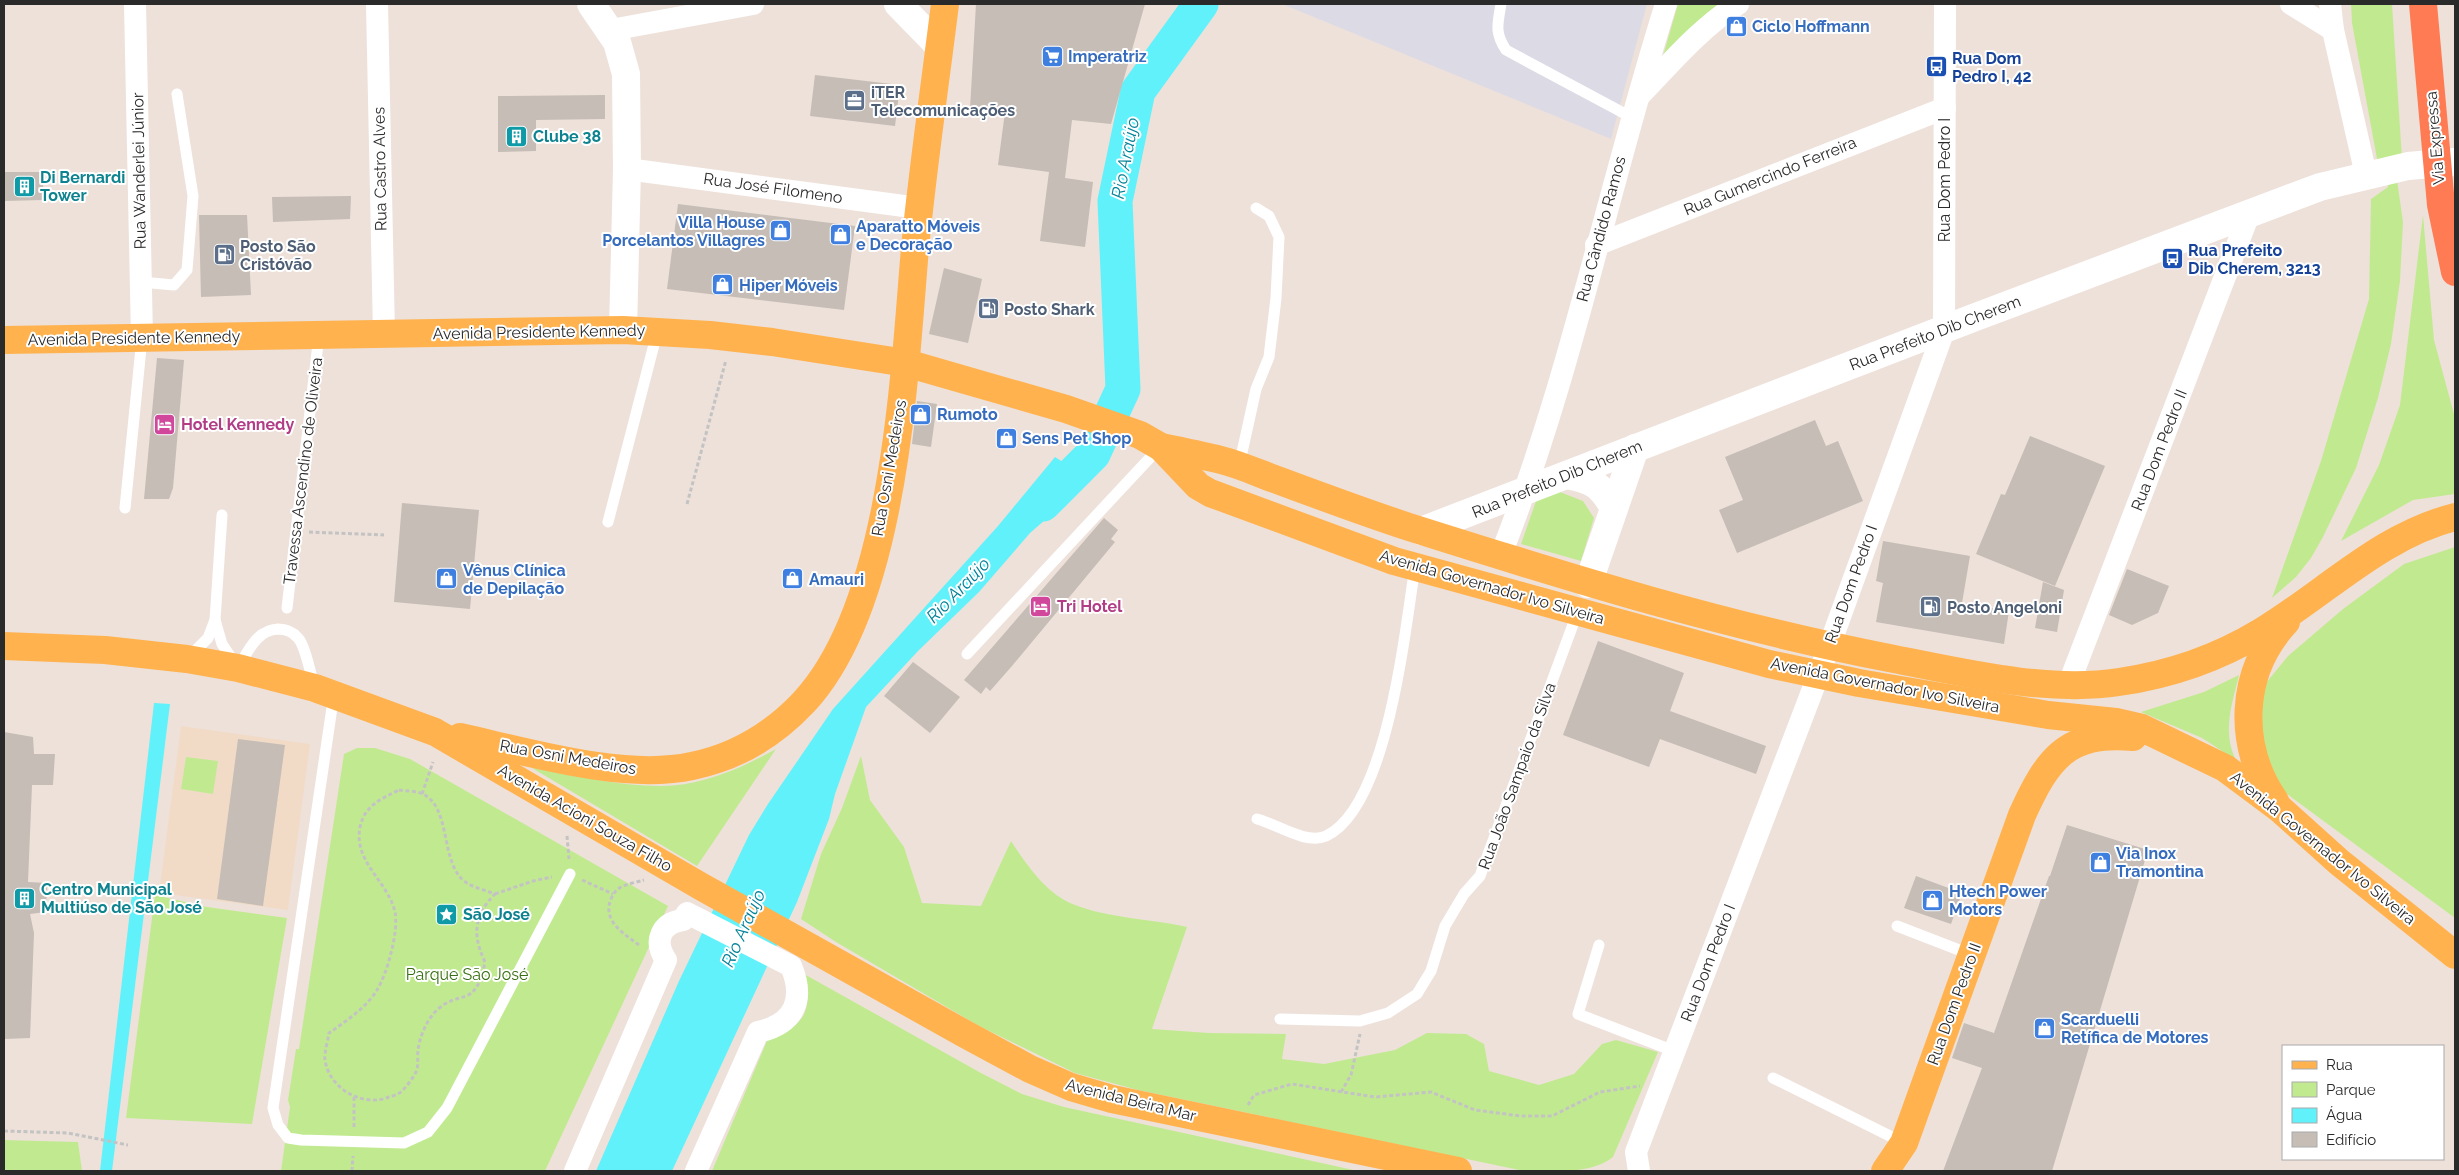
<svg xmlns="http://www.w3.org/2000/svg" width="2459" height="1175" font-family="Raleway,sans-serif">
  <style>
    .industrial { fill: #dcdbe5 }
    .education { fill: #f1dbc7 }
    .green { fill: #c1ea90 }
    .water { fill: #61f1fb }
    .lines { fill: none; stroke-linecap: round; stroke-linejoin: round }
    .river { stroke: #61f1fb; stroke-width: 35 }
    .building { fill: #c5bdb6 }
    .path { stroke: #c3c3c3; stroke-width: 3; stroke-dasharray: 4 2.5; stroke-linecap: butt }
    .lane { stroke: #fff; stroke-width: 11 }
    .street { stroke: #fff; stroke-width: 22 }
    .secondary { stroke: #fff; stroke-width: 28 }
    .primary { stroke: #ffb24e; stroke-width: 28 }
    .highway { stroke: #ff7b54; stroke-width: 28 }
    .labels { text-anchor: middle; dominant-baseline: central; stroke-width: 4; stroke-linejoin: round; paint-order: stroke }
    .shop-label { font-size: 16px; font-weight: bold; fill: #366cbe; stroke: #fff; text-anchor: start }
    .transit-label { font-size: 16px; font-weight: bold; fill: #164399; stroke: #fff; text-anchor: start }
    .service-label { font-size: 16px; font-weight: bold; fill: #4e5e75; stroke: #fff; text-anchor: start }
    .culture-label { font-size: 16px; font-weight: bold; fill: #0d838f; stroke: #fff; text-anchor: start }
    .street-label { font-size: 16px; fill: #2a2a2a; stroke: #fff }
    .hotel-label { font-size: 16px; font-weight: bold; fill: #b23c85; stroke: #fff; text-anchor: start }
    .park-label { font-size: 16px; fill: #386f12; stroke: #fff }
    .water-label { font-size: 18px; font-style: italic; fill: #028299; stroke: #fff }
  </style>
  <rect width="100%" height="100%" fill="#eee1da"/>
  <path class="industrial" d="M 1282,4 L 1647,4 L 1611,139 Z"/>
  <path class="education" d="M 181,726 L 310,744 L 288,910 L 159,893 Z"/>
  <g class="green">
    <path d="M 1678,4 L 1722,4 L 1659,70 Z"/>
    <path d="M 2351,4 L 2392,4 L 2402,159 L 2378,164 L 2352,23 Z"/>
    <path d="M 2396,173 L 2403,222 L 2400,281 L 2391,344 L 2378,398 L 2356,468 L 2323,537 L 2311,558 L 2296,577 L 2272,598 L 2321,461 L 2369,299 L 2371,199 L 2388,187 L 2387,175 Z"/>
    <path d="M 2423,215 L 2434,340 L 2455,418 L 2455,494 L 2413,500 L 2341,541 L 2379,465 L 2400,405 Z"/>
    <path d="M 1560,492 L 1583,501 L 1594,518 L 1581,561 L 1521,544 L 1536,501 Z"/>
    <path d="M 2455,547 L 2455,918 L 2283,791 L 2263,763 L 2259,705 L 2266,683 L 2288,656 L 2343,609 L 2404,564 Z"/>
    <path d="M 2239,675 C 2232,704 2222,732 2236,760 L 2202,738 L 2141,712 L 2204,692 Z"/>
    <path d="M 357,748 L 375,748 L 410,759 L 668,906 L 545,1171 L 281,1171 L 290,1107 L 288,1100 L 296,1049 L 299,1049 L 344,754 Z"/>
    <path d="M 776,749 L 697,866 L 532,768 C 574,775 618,786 661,786 C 701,786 742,768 776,749 Z"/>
    <path d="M 861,756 L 870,800 L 904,847 L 922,903 L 981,906 L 1011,841 C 1027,865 1046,894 1075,905 C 1108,918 1152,919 1187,927 L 1152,1029 L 1209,1033 L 1286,1034 L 1282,1059 L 1324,1064 L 1395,1050 L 1427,1033 L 1466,1034 L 1484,1044 L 1489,1071 L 1539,1085 L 1574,1074 L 1602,1044 L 1616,1040 L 1658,1052 L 1613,1157 C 1590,1175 1554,1171 1524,1171 L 1138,1090 L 1075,1073 L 979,1026 L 836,942 L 801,919 L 821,854 L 842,808 Z"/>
    <path d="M 186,757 L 218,761 L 213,794 L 181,789 Z"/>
    <path d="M 155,895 L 207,907 L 287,918 L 252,1124 L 126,1118 Z"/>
    <path d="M 804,974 L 981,1073 L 1022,1094 L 1064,1107 L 1358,1171 L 712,1171 L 769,1036 C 777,1033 788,1030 795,1025 C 811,1013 809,991 804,974 Z"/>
    <path d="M 4,1140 L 78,1142 L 82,1171 L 4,1171 Z"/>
  </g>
  <g class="water">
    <path d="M 1055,457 L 1091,480 L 1030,533 L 979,592 L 918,651 L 866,707 L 835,794 L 829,819 L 797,902 L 672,1171 L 596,1171 L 679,981 L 749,835 L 768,804 L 833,709 L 998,526 Z"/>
    <path d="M 154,703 L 170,704 L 112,1171 L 100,1171 Z"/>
  </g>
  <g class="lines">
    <path class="river" d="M 1043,504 L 1093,454 L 1123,389 L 1115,201 L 1138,91 L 1201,4"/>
  </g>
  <g class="building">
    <path d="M 976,4 L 1145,4 L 1111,124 L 1072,120 L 1065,178 L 1093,182 L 1085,247 L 1040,241 L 1049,172 L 998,165 L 1005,112 L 970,109 Z"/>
    <path d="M 815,75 L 900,85 L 895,126 L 810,116 Z"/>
    <path d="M 605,95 L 605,119 L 536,120 L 536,151 L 498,152 L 498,96 Z"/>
    <path d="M 4,172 L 43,172 L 43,200 L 4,201 Z"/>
    <path d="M 351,196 L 350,219 L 273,222 L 272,197 Z"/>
    <path d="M 678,204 L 855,226 L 844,310 L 667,289 Z"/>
    <path d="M 199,215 L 247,215 L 251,295 L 201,297 Z"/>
    <path d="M 944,268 L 982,279 L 968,343 L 929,334 Z"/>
    <path d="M 157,358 L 184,360 L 173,488 L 169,499 L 144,499 Z"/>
    <path d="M 917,401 L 937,404 L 931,447 L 912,444 Z"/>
    <path d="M 1815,420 L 1826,446 L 1838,441 L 1863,501 L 1737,553 L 1719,510 L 1743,500 L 1725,457 Z"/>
    <path d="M 2030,436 L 2105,466 L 2055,586 L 1976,554 L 2001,494 L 2005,495 Z"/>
    <path d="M 402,503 L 479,510 L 470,609 L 394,602 Z"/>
    <path d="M 1104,518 L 1118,530 L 1111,539 L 1115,542 L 1012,666 L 990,691 L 986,687 L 981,694 L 964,680 Z"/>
    <path d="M 1883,541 L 1970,556 L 1962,603 L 2009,611 L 2004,644 L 1876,622 L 1883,583 L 1876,581 Z"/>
    <path d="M 2127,569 L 2169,586 L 2158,613 L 2132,625 L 2109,615 Z"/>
    <path d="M 2043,582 L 2064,590 L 2057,632 L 2035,628 Z"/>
    <path d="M 1598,641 L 1684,673 L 1670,711 L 1766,746 L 1756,774 L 1660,739 L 1649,767 L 1563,735 Z"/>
    <path d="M 913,662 L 960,697 L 930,733 L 884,696 Z"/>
    <path d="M 4,732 L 33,737 L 34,754 L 55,754 L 53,785 L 32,785 L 28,882 L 47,883 L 46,912 L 30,914 L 34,933 L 30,1038 L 4,1039 Z"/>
    <path d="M 238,739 L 285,745 L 263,906 L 217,899 Z"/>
    <path d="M 2067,825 L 2148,850 L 2052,1171 L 1943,1171 L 1982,1068 L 1952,1058 L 1964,1023 L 1994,1033 L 2049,876 L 2050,876 Z"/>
    <path d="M 1916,876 L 1962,893 L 1951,924 L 1904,908 Z"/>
  </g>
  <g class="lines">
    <g class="path">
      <path d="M 687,504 L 726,360"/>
      <path d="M 309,532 L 384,535"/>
      <path d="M 399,790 C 406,791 417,791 423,794 C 450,808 441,854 460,877 C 468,887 483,889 495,894 C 474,915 472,935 485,962 C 475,1012 459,987 435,1012 C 426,1022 420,1036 418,1050 C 417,1057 419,1066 416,1072 C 413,1078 407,1086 402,1091 C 399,1094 393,1096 389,1097 C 362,1108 329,1088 325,1060 C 324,1052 328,1041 329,1033 C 346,1021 366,1008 377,990 C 387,974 399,931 395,912 C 388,881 353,862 360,827 C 365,805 381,799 399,790 Z"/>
      <path d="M 422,794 L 433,762"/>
      <path d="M 567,836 L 569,859"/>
      <path d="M 582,880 L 613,894"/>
      <path d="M 495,894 L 533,881 L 552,877"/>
      <path d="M 639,945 C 623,933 602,921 611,899 C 613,894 616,890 621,887 C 627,884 637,882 644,880"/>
      <path d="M 1341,1092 L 1351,1075 L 1360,1034"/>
      <path d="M 1248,1105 L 1254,1095 L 1292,1084 L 1375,1097 L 1431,1092 L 1475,1110 L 1521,1116 L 1552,1116 L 1600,1092 L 1640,1086"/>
      <path d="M 354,1127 L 354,1095"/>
      <path d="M 4,1131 L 68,1133 L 128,1145"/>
      <path d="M 352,1171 L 353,1156"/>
    </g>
    <g class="lane">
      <path d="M 1501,4 C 1498,23 1494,32 1506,50 L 1631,117"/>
      <path d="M 141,282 L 174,285 L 187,270 L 193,196 L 177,94"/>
      <path d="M 1239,466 L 1256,389 L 1269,357 L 1276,298 L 1279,237 L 1269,216 L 1256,208"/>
      <path d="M 125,508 L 142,338"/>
      <path d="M 608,522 L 657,333"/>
      <path d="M 287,608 L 319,335"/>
      <path d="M 215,620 L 222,644 L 238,668 C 248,652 256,630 278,629 C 285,629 293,632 298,638 C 305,645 311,675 314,686"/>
      <path d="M 967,654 L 1160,447"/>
      <path d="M 188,658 L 208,638 L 215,620 L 222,515"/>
      <path d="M 334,694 L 273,1108 L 278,1125 L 288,1138 L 301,1140 L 404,1143 L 428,1132 L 447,1108 L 570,874"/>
      <path d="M 1257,819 C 1277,824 1306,845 1326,836 C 1388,807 1405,629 1415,567"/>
      <path d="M 1897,926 L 1972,955"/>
      <path d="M 1599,945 L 1578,1014 L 1674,1051"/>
      <path d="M 1280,1019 L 1360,1021 L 1388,1013 L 1417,994 L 1431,971 L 1445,926 L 1464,894 L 1480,876 L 1578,611"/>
      <path d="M 1773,1078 L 1904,1143"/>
    </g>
    <g class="street">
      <path d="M 135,4 L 142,338"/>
      <path d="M 377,4 L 384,334"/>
      <path d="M 2291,4 L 2333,30"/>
      <path d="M 2330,4 L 2333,30 L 2366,175"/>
      <path d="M 611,30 L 753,4"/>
      <path d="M 1639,96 C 1670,64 1700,28 1738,4"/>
      <path d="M 627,169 L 919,208"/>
      <path d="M 1596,245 L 1945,108"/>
      <path d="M 1500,557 C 1571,378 1608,187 1666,4"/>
      <path d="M 2068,686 L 2249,214"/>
      <path d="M 575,1171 L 666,960 C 653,941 661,923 683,920 L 687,913 L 791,966 C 805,999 795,1024 758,1032 L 696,1171"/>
      <path d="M 1639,1171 L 1636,1152 L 1829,647 L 1944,330 L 1945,4"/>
    </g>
    <g class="secondary">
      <path d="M 591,4 L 617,42 L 626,74 L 627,169 L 623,330"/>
      <path d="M 898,4 L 939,46"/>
      <path d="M 1567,475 C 1593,480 1601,485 1614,508"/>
      <path d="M 1421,531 L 1973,318 L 2320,187 L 2408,166 L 2455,162"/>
      <path d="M 1588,584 L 1635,448"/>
    </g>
    <g class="primary">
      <path d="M 4,340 L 623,330 L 710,335 L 772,342 L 906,363 L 1066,409 L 1140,435 L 1161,447 L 1198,486 L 1210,493 L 1394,561 L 1769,664 L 1859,683 L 2048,715 L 2116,722 L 2142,728 L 2225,768 L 2280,809 L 2339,862 L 2455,955"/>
      <path d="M 1161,447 C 1181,451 1201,455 1221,460 C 1241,465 1260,474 1280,481 C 1323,497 1366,513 1409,527 C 1570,578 1728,627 1894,659 C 1965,673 2048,693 2119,682 C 2168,675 2218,658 2261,632 C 2326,593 2380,536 2455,517"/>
      <path d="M 4,646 L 105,650 L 187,659 L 238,668 L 315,688 L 435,732 L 702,887 L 965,1034 L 1030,1069 L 1071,1087 L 1112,1099 L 1458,1171"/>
      <path d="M 460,737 C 528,752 624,781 692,766 C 736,757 773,735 804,702 C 895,604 904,377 915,248 C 923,166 935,85 945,4"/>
      <path d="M 2275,801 C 2237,746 2239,672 2286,622"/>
      <path d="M 1885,1171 L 1904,1143 L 2022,815 C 2047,760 2066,731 2133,737"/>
    </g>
    <path class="highway" d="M 2423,4 L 2441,205 L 2455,272"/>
  </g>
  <defs>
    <symbol id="shop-square" viewBox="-11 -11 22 22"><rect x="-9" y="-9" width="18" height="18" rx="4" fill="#3f7fe0" stroke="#fff"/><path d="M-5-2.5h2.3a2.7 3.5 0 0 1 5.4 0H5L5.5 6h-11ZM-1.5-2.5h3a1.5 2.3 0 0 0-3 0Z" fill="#fff"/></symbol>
    <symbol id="supermarket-square" viewBox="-11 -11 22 22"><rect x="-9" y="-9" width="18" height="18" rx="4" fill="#3f7fe0" stroke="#fff"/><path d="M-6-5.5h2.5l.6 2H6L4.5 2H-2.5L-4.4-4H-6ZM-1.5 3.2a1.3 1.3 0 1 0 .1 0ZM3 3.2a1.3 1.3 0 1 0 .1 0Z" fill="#fff"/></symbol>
    <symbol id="bus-square" viewBox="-11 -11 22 22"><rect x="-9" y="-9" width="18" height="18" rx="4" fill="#1a4fb4" stroke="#fff"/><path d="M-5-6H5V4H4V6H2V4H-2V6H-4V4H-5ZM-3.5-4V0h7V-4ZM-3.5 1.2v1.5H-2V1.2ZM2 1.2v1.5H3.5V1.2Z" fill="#fff"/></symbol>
    <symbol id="office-square" viewBox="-11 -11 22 22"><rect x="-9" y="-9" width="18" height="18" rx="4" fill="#5c6f8a" stroke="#fff"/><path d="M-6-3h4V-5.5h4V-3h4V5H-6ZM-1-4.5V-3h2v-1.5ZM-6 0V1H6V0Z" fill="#fff"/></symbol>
    <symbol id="building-square" viewBox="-11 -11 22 22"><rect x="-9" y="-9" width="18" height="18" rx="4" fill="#0f9aa8" stroke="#fff"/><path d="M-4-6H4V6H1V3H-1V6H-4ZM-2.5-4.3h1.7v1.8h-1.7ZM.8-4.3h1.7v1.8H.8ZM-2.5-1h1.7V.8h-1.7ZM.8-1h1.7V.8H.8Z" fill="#fff"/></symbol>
    <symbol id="fuel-square" viewBox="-11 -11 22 22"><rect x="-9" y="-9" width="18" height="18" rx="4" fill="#5c6f8a" stroke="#fff"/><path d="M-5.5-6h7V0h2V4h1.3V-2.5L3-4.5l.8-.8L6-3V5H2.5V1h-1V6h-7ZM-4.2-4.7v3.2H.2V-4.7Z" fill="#fff"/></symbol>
    <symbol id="hotel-square" viewBox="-11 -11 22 22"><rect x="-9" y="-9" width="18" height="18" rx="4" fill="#d1479c" stroke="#fff"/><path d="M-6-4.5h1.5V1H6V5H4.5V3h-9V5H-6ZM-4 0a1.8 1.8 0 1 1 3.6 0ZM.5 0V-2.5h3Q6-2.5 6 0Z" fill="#fff"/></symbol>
    <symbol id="sight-square" viewBox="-11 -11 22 22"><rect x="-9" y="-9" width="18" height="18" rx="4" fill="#0f9aa8" stroke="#fff"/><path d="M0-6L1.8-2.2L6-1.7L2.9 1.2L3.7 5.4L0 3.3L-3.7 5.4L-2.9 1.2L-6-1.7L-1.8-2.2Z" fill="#fff"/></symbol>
  </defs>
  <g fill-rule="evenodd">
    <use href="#shop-square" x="1724" y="14" width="25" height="25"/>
    <use href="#supermarket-square" x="1040" y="44" width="25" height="25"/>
    <use href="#bus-square" x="1924" y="54" width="25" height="25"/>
    <use href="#office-square" x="842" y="88" width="25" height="25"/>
    <use href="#building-square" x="504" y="124" width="25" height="25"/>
    <use href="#building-square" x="12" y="174" width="25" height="25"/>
    <use href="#shop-square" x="768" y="218" width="25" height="25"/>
    <use href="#shop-square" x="828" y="222" width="25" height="25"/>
    <use href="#fuel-square" x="212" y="242" width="25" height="25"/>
    <use href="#bus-square" x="2160" y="246" width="25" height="25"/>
    <use href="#shop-square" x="710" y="272" width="25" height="25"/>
    <use href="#fuel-square" x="976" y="296" width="25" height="25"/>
    <use href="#shop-square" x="908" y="402" width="25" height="25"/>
    <use href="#hotel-square" x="152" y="412" width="25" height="25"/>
    <use href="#shop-square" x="994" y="426" width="25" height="25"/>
    <use href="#shop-square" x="434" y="566" width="25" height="25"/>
    <use href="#shop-square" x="780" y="566" width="25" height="25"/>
    <use href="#hotel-square" x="1028" y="594" width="25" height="25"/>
    <use href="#fuel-square" x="1918" y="594" width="25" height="25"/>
    <use href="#shop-square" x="2088" y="850" width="25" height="25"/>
    <use href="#building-square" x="12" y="886" width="25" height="25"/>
    <use href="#shop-square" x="1920" y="888" width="25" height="25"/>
    <use href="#sight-square" x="434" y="902" width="25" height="25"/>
    <use href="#shop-square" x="2032" y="1016" width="25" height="25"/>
  </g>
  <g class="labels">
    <g class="shop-label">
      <text x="1752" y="26">Ciclo Hoffmann</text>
      <text x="1068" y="56">Imperatriz</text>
      <text x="765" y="222" text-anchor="end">Villa House<tspan x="765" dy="18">Porcelantos Villagres</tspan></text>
      <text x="856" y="226">Aparatto Móveis<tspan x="856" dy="18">e Decoração</tspan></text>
      <text x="739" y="285">Hiper Móveis</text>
      <text x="937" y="414">Rumoto</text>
      <text x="1022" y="438">Sens Pet Shop</text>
      <text x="463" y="570">Vênus Clínica<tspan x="463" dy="18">de Depilação</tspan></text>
      <text x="809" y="579">Amauri</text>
      <text x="2116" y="853">Via Inox<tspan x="2116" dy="18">Tramontina</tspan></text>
      <text x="1949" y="891">Htech Power<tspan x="1949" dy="18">Motors</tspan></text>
      <text x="2061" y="1019">Scarduelli<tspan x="2061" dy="18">Retífica de Motores</tspan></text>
    </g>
    <g class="transit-label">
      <text x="1952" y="58">Rua Dom<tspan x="1952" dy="18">Pedro I, 42</tspan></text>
      <text x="2188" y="250">Rua Prefeito<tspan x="2188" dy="18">Dib Cherem, 3213</tspan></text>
    </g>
    <g class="service-label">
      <text x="871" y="92">iTER<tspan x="871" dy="18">Telecomunicações</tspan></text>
      <text x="240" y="246">Posto São<tspan x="240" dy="18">Cristóvão</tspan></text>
      <text x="1004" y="309">Posto Shark</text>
      <text x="1947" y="607">Posto Angeloni</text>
    </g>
    <g class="culture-label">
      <text x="533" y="136">Clube 38</text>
      <text x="40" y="177">Di Bernardi<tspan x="40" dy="18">Tower</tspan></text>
      <text x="41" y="889">Centro Municipal<tspan x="41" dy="18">Multiúso de São José</tspan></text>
      <text x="463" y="914">São José</text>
    </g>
    <g class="street-label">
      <text transform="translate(2435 138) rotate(-95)">Via Expressa</text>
      <text transform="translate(380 169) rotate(-91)">Rua Castro Alves</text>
      <text transform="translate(139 171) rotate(-91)">Rua Wanderlei Júnior</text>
      <text transform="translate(1770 176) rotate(-22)">Rua Gumercindo Ferreira</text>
      <text transform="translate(1944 180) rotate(-90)">Rua Dom Pedro I</text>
      <text transform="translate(773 188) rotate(8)">Rua José Filomeno</text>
      <text transform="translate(1601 229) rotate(-75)">Rua Cândido Ramos</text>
      <text transform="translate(539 332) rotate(-1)">Avenida Presidente Kennedy</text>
      <text transform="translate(1935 333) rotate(-21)">Rua Prefeito Dib Cherem</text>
      <text transform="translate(134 338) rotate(-1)">Avenida Presidente Kennedy</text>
      <text transform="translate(2159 450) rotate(-69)">Rua Dom Pedro II</text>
      <text transform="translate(889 468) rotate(-80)">Rua Osni Medeiros</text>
      <text transform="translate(303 471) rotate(-83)">Travessa Ascendino de Oliveira</text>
      <text transform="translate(1557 479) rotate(-22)">Rua Prefeito Dib Cherem</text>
      <text transform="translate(1851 584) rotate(-70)">Rua Dom Pedro I</text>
      <text transform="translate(1492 587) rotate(16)">Avenida Governador Ivo Silveira</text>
      <text transform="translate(1885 685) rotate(11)">Avenida Governador Ivo Silveira</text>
      <text transform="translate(568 757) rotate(10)">Rua Osni Medeiros</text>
      <text transform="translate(1517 776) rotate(-70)">Rua João Sampaio da Silva</text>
      <text transform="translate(585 818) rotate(30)">Avenida Acioni Souza Filho</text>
      <text transform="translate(2323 848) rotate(39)">Avenida Governador Ivo Silveira</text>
      <text transform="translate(1708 963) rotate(-69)">Rua Dom Pedro I</text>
      <text transform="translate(1954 1004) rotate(-70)">Rua Dom Pedro II</text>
      <text transform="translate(1131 1100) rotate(14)">Avenida Beira Mar</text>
    </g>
    <g class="hotel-label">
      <text x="181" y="424">Hotel Kennedy</text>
      <text x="1057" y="606">Tri Hotel</text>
    </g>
    <g class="park-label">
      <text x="467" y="974">Parque São José</text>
    </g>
    <g class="water-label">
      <text transform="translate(1125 158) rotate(-79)">Rio Araújo</text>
      <text transform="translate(958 590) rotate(-46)">Rio Araújo</text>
      <text transform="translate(743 928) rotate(-66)">Rio Araújo</text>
    </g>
  </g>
  <rect width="2459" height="1175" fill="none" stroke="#2a2a2a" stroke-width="10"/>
  <rect x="2282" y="1045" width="162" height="115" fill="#ffffff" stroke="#aaaaaa"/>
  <rect x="2292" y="1061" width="25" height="8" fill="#ffb24e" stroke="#aaaaaa"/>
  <text x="2326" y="1070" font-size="15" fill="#2a2a2a">Rua</text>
  <rect x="2292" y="1082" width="25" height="15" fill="#c1ea90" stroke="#aaaaaa"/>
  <text x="2326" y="1095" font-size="15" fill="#2a2a2a">Parque</text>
  <rect x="2292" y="1108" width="25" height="15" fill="#61f1fb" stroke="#aaaaaa"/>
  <text x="2326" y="1120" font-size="15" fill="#2a2a2a">Água</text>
  <rect x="2292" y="1132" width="25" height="15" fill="#c5bdb6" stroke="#aaaaaa"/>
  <text x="2326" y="1145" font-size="15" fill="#2a2a2a">Edifício</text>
</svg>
